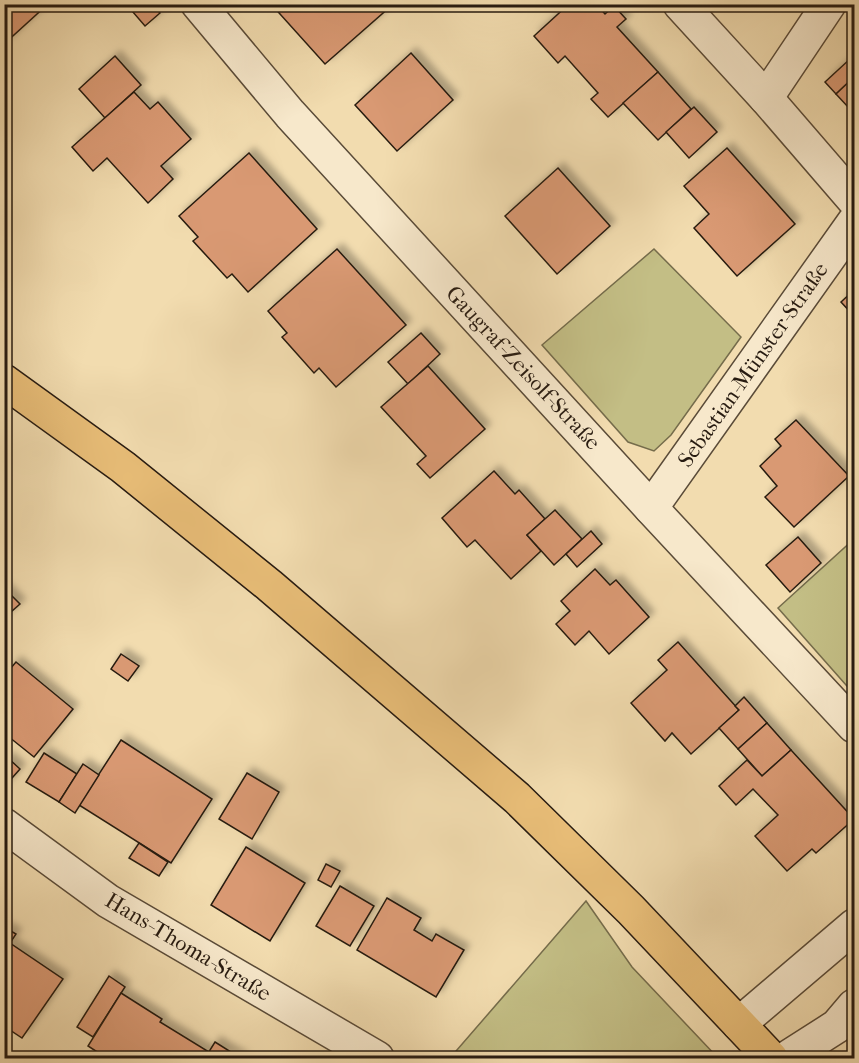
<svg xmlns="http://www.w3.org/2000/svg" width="859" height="1063" font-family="'IM FELL French Canon',serif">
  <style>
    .green { fill: #c3be85; stroke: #756c4b; stroke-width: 1.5 }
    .building { fill: #d99973; stroke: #271b11; stroke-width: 1.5; filter: url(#shadow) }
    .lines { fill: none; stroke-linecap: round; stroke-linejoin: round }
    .minor-casing { stroke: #5a4b38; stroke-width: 36 }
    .primary-casing { stroke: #271b11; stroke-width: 36 }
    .minor { stroke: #f7e8cb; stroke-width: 33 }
    .primary { stroke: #e9be78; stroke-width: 33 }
    .labels { text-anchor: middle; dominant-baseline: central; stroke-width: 5; stroke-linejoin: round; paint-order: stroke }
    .street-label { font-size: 22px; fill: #271b11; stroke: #f7e8cb }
  </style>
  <defs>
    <filter id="shadow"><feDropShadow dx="5.5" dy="-5.5" stdDeviation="3" flood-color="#0004"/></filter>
  </defs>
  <rect width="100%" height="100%" fill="#f2dcaf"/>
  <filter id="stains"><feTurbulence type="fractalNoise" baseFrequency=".00333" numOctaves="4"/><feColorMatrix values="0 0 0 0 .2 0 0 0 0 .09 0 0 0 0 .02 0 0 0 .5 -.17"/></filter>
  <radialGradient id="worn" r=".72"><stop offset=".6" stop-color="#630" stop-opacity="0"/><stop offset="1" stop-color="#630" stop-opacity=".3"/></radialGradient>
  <g class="green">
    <path d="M 654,249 L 741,337 L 671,435 L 654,451 L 628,442 L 542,345 Z"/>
    <path d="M 854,539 L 854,694 L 778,608 Z"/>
    <path d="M 586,901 L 632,967 L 718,1058 L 450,1058 Z"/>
  </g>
  <g class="building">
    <path d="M 4,4 L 48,4 L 4,44 Z"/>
    <path d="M 126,4 L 153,4 L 160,13 L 145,26 Z"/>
    <path d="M 271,4 L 390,4 L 391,6 L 325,64 Z"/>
    <path d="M 569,4 L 596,4 L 605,14 L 614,6 L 626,19 L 617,27 L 658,72 L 608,117 L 591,99 L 598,93 L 565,56 L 558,63 L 534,36 Z"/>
    <path d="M 411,53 L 453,100 L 397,151 L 355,105 Z"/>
    <path d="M 115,56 L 141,85 L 105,118 L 79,89 Z"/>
    <path d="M 851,58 L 854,62 L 854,77 L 836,94 L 825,82 Z"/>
    <path d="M 658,72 L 691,109 L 658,140 L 623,103 Z"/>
    <path d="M 854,77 L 854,101 L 848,107 L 836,94 Z"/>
    <path d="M 134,92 L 150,109 L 158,102 L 191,139 L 161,166 L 173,179 L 148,203 L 107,158 L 93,171 L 72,147 Z"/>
    <path d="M 854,101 L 854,114 L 848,107 Z"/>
    <path d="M 694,107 L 717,132 L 689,158 L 666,132 Z"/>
    <path d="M 727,148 L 795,224 L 737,276 L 694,228 L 709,214 L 684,186 Z"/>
    <path d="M 249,153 L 317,229 L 248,292 L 232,274 L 227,278 L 193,241 L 198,237 L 179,216 Z"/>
    <path d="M 558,168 L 610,226 L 557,274 L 505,216 Z"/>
    <path d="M 337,249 L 406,325 L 336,387 L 319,368 L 314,373 L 282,337 L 287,333 L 268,311 Z"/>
    <path d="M 854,290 L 854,316 L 841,302 Z"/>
    <path d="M 421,333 L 440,354 L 408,384 L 388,362 Z"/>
    <path d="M 428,366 L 485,429 L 430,478 L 417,464 L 426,456 L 381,407 Z"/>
    <path d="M 796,420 L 849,476 L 794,527 L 765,497 L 777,486 L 760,466 L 781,446 L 775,439 Z"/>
    <path d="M 494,471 L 515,494 L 519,490 L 545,519 L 527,535 L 541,551 L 511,579 L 475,540 L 467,547 L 442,518 Z"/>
    <path d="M 555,510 L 582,539 L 554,565 L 527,535 Z"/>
    <path d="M 591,531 L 602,544 L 577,567 L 566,554 Z"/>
    <path d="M 798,537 L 821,563 L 790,592 L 766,565 Z"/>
    <path d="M 595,569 L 610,585 L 616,580 L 649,617 L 609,654 L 589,631 L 575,645 L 556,624 L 570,611 L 561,601 Z"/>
    <path d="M 4,588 L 20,604 L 4,618 Z"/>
    <path d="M 678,642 L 739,710 L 691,754 L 672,733 L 665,741 L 631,703 L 667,670 L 658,660 Z"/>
    <path d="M 121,654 L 139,666 L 128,681 L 111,669 Z"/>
    <path d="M 16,662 L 73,709 L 34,757 L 4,733 L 4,676 Z"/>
    <path d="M 744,697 L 767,723 L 738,749 L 719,728 L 739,710 L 735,706 Z"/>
    <path d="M 767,723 L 791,750 L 762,776 L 738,749 Z"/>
    <path d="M 121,740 L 212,799 L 171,863 L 79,805 Z"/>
    <path d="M 791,750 L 854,819 L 816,853 L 812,849 L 787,871 L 755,836 L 778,815 L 753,789 L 736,805 L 719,786 L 747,760 L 762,776 Z"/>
    <path d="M 44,753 L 77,774 L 59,802 L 26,782 Z"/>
    <path d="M 8,758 L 20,769 L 4,787 L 4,761 Z"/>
    <path d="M 83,764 L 99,775 L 75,813 L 59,802 Z"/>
    <path d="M 247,773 L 279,792 L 252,839 L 219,819 Z"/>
    <path d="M 139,843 L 168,862 L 159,876 L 129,858 Z"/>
    <path d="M 246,847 L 305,883 L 270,941 L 211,905 Z"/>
    <path d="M 326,864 L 340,871 L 331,887 L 318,880 Z"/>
    <path d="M 340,886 L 374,906 L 350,946 L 316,926 Z"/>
    <path d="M 387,898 L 421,918 L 414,930 L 432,941 L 436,934 L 464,950 L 436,997 L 357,950 Z"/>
    <path d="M 4,927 L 16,934 L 10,943 L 63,979 L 22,1038 L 4,1026 Z"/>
    <path d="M 109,976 L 125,987 L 93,1037 L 77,1027 Z"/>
    <path d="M 121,993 L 162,1019 L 160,1022 L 209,1052 L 205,1058 L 104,1058 L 105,1057 L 88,1046 Z"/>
    <path d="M 215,1042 L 231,1052 L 228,1058 L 205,1058 Z"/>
    <path d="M 231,1052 L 243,1058 L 228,1058 Z"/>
  </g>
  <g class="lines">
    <defs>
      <g id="minor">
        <path d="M 198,4 L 290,114 L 651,508 L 854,726"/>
        <path d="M 680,4 L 766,98 L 854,200"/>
        <path d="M 766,98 L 829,4"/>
        <path d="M 651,508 L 854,222"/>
        <path d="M 4,825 L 108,901 L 377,1058"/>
        <path d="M 739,1024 L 854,926"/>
        <path d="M 787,1058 L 837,1026 L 854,1006"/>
      </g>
      <path id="primary" d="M 4,381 L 123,467 L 269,585 L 517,798 L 631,910 L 771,1058"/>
    </defs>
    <use href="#minor" class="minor-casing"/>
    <use href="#primary" class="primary-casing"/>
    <use href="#minor" class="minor"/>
    <use href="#primary" class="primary"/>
  </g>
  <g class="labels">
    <g class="street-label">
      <text transform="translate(753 365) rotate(-55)">Sebastian-Münster-Straße</text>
      <text transform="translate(523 368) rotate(47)">Gaugraf-Zeisolf-Straße</text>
      <text transform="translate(188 947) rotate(31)">Hans-Thoma-Straße</text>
    </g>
  </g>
  <rect width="859" height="1063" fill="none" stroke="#f2dcaf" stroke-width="24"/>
  <rect x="6" y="6" width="847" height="1051" fill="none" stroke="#271b11" stroke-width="3"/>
  <rect x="12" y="12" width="835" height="1039" fill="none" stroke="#271b11" stroke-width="1.5"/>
  <rect width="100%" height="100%" filter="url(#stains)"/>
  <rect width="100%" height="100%" fill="url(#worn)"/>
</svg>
